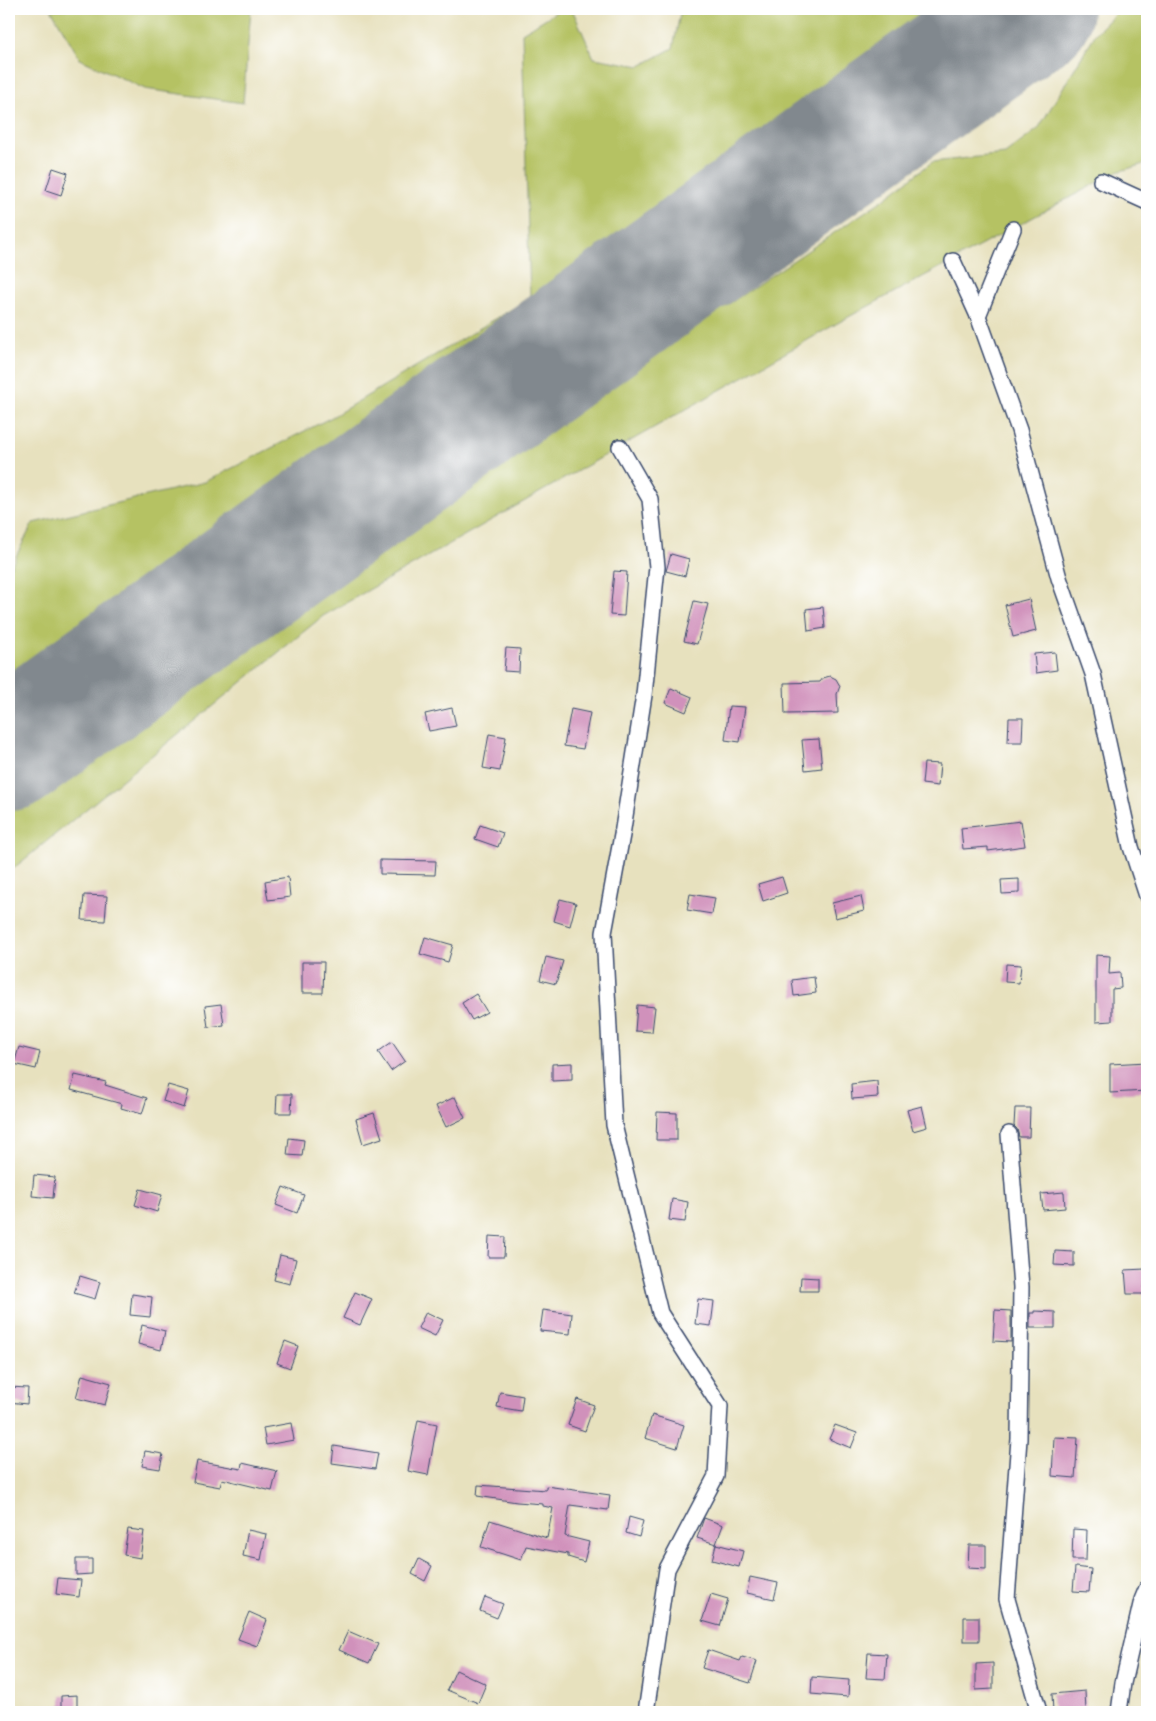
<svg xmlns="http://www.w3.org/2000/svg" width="1156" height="1721" font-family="Vollkorn,serif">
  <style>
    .green { fill: #b5c263; stroke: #687860 }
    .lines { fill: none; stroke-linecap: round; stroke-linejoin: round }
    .runway { stroke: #81888e; stroke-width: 124 }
    .building { fill: #d091bb }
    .street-casing { stroke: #3a4a6c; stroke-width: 18 }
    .street { stroke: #fff; stroke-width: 15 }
  </style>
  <rect width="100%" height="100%" fill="#fff"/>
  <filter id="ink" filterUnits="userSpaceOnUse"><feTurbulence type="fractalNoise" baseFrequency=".02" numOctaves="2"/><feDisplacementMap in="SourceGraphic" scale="10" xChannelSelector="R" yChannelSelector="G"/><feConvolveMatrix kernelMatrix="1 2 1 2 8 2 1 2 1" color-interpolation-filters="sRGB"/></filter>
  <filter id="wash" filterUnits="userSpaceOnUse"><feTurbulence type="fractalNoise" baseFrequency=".0096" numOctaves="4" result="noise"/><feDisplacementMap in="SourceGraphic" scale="20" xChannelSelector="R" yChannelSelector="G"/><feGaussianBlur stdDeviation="1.12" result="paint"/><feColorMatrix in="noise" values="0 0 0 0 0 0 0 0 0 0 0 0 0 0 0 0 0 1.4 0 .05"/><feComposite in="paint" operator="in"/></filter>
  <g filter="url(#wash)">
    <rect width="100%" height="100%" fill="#e7e1be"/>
    <g class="green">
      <path d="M 51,9 L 251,9 L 243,103 L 145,89 L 80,59 Z"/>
      <path d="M 561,9 L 572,9 L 594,58 L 640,66 L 673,48 L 681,9 L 989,9 L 870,95 L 370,442 L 9,701 L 9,570 L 33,523 L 205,482 L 332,417 L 530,298 L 522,33 Z"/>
      <path d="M 1120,9 L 1147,9 L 1147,163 L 1117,172 L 843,320 L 323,616 L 9,872 L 9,812 L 236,647 L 568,413 L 884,199 L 932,162 L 1005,154 L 1038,129 L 1096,33 Z"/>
    </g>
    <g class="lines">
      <path class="runway" d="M 9,749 L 1031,9"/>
    </g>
    <g id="blocks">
      <g class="building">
        <path d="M 53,168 L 68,173 L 61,195 L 46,190 Z"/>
        <path d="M 671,554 L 689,559 L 685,576 L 666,571 Z"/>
        <path d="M 614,571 L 627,572 L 624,616 L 610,615 Z"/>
        <path d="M 1029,599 L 1036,631 L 1013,637 L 1005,605 Z"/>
        <path d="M 694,601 L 708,604 L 697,644 L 684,641 Z"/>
        <path d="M 823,607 L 825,628 L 808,631 L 806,609 Z"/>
        <path d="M 506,648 L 520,649 L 519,672 L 504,671 Z"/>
        <path d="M 1055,652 L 1057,670 L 1036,673 L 1034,654 Z"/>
        <path d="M 830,676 L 836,679 L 840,686 L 837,694 L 838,713 L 785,714 L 784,683 L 820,682 L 823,678 Z"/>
        <path d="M 671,688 L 692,697 L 686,712 L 665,703 Z"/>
        <path d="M 729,706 L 745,707 L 740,742 L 725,740 Z"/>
        <path d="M 452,708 L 456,726 L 429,731 L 425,714 Z"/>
        <path d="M 571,709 L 590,713 L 583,749 L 564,746 Z"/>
        <path d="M 1009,718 L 1023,718 L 1022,742 L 1008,742 Z"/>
        <path d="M 489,734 L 506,737 L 500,771 L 483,768 Z"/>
        <path d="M 819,739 L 822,768 L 805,770 L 802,740 Z"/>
        <path d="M 924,763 L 940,764 L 938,786 L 922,784 Z"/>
        <path d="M 1021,821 L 1025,846 L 988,851 L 988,847 L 963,849 L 961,828 Z"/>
        <path d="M 480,825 L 503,833 L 498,847 L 475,839 Z"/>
        <path d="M 380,860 L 436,861 L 435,875 L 380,874 Z"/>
        <path d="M 288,877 L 290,897 L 268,900 L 265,881 Z"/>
        <path d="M 782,877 L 787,893 L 763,901 L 758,884 Z"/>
        <path d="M 1019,879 L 1019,893 L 1002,894 L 1001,880 Z"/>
        <path d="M 690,894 L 715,898 L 712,914 L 687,910 Z"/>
        <path d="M 84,895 L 107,896 L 105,921 L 82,920 Z"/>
        <path d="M 861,896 L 864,911 L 835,918 L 832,903 Z"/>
        <path d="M 560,899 L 576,903 L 570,926 L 554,921 Z"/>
        <path d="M 425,937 L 453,945 L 448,962 L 420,954 Z"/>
        <path d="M 1096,955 L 1110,956 L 1109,974 L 1120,973 L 1121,988 L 1112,989 L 1112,1021 L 1096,1022 Z"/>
        <path d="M 546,957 L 563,961 L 556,984 L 540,980 Z"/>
        <path d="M 302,962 L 324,962 L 323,993 L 302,993 Z"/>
        <path d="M 1006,964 L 1021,965 L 1019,983 L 1005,982 Z"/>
        <path d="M 814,977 L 816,993 L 794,996 L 792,980 Z"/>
        <path d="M 476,994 L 487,1012 L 472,1020 L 462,1003 Z"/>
        <path d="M 221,1004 L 224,1025 L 208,1027 L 205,1006 Z"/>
        <path d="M 637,1005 L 655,1007 L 652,1032 L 635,1031 Z"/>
        <path d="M 392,1042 L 405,1061 L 391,1071 L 378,1052 Z"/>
        <path d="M 19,1047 L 40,1052 L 36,1069 L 14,1064 Z"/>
        <path d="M 1147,1062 L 1147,1091 L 1110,1093 L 1110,1064 Z"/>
        <path d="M 572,1063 L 572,1080 L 552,1081 L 552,1064 Z"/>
        <path d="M 75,1075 L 106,1082 L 105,1085 L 147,1098 L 142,1114 L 121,1108 L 122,1104 L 71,1090 Z"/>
        <path d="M 877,1081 L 878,1097 L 852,1099 L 851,1084 Z"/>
        <path d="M 168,1085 L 189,1091 L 184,1108 L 163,1101 Z"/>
        <path d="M 277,1094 L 292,1094 L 291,1113 L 276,1113 Z"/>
        <path d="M 455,1097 L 465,1118 L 446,1127 L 436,1106 Z"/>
        <path d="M 922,1106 L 927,1127 L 913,1131 L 907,1110 Z"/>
        <path d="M 1015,1108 L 1030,1108 L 1029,1137 L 1019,1137 L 1017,1129 L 1014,1126 Z"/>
        <path d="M 657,1112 L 677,1113 L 677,1140 L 656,1140 Z"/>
        <path d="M 374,1113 L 382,1138 L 363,1144 L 356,1119 Z"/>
        <path d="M 289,1138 L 304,1140 L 302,1156 L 287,1155 Z"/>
        <path d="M 34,1175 L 55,1177 L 53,1198 L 32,1196 Z"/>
        <path d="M 283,1187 L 304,1195 L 297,1213 L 276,1205 Z"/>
        <path d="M 140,1189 L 162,1195 L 157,1212 L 135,1205 Z"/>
        <path d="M 1064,1192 L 1065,1208 L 1043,1210 L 1041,1194 Z"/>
        <path d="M 672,1199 L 688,1202 L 685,1222 L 669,1220 Z"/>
        <path d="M 489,1236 L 505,1237 L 504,1257 L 488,1257 Z"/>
        <path d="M 1055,1251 L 1074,1252 L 1074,1266 L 1054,1265 Z"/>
        <path d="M 280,1255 L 296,1259 L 290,1284 L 274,1280 Z"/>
        <path d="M 1145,1269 L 1144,1294 L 1127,1294 L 1125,1270 Z"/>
        <path d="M 80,1276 L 100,1282 L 95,1299 L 74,1293 Z"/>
        <path d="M 801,1277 L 818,1278 L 818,1291 L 800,1291 Z"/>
        <path d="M 355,1292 L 372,1299 L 360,1325 L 343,1318 Z"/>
        <path d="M 132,1294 L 152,1297 L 150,1317 L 130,1315 Z"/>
        <path d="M 698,1299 L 714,1301 L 711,1326 L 695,1324 Z"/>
        <path d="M 543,1310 L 572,1314 L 570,1334 L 540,1331 Z"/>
        <path d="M 995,1310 L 1011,1311 L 1011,1342 L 993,1341 Z"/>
        <path d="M 1034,1311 L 1055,1312 L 1055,1328 L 1030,1328 L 1030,1313 L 1034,1313 Z"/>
        <path d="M 426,1312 L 443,1320 L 435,1336 L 418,1328 Z"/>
        <path d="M 142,1325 L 165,1331 L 161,1350 L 138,1344 Z"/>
        <path d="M 285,1341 L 298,1346 L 290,1368 L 277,1363 Z"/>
        <path d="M 82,1375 L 111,1383 L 105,1405 L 76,1398 Z"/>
        <path d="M 9,1387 L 28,1388 L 27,1404 L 9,1402 Z"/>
        <path d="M 500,1392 L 523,1396 L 521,1411 L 497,1407 Z"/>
        <path d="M 577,1399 L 594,1405 L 585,1431 L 568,1425 Z"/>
        <path d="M 652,1415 L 684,1425 L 677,1448 L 645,1438 Z"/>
        <path d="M 418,1420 L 437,1424 L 428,1475 L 408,1471 Z"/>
        <path d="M 291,1423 L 294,1440 L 266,1445 L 263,1428 Z"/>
        <path d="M 835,1425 L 857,1433 L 851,1448 L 829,1439 Z"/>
        <path d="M 1054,1437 L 1078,1438 L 1075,1478 L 1052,1476 Z"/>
        <path d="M 334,1446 L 378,1453 L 375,1469 L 332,1463 Z"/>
        <path d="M 145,1451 L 163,1454 L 160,1469 L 142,1466 Z"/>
        <path d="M 197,1461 L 241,1469 L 242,1463 L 277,1471 L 272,1491 L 222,1479 L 220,1487 L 193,1482 Z"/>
        <path d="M 478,1485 L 546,1490 L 546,1486 L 610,1495 L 608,1510 L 570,1505 L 565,1536 L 589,1542 L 584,1562 L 568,1557 L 568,1554 L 526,1546 L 521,1560 L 481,1547 L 490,1520 L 547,1538 L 553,1508 L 543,1506 L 543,1504 L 517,1502 L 477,1496 Z"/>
        <path d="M 629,1517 L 643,1521 L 639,1537 L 626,1533 Z"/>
        <path d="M 704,1518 L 723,1525 L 716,1544 L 697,1538 Z"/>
        <path d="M 128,1529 L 144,1531 L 140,1558 L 124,1555 Z"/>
        <path d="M 1073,1529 L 1087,1530 L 1086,1560 L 1072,1560 Z"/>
        <path d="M 248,1530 L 266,1534 L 261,1560 L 243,1556 Z"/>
        <path d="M 716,1544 L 743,1551 L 739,1567 L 712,1560 Z"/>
        <path d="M 969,1545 L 986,1545 L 986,1569 L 968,1568 Z"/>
        <path d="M 76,1559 L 92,1559 L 92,1574 L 76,1575 Z"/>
        <path d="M 419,1559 L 432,1566 L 425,1581 L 412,1574 Z"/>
        <path d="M 1075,1567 L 1091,1569 L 1089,1592 L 1073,1591 Z"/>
        <path d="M 750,1577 L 778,1583 L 774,1599 L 747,1593 Z"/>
        <path d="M 58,1578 L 81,1580 L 79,1597 L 56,1594 Z"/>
        <path d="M 711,1594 L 728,1599 L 720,1626 L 702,1621 Z"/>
        <path d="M 485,1597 L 503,1604 L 497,1618 L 480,1611 Z"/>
        <path d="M 249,1612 L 267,1620 L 257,1646 L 238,1639 Z"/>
        <rect x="964" y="1617" width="15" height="24"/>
        <path d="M 348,1631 L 378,1644 L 369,1663 L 339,1650 Z"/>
        <path d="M 708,1650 L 740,1661 L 742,1657 L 757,1661 L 750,1683 L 702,1668 Z"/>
        <path d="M 868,1653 L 887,1654 L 885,1679 L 866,1678 Z"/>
        <path d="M 993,1663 L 993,1689 L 976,1690 L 976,1664 Z"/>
        <path d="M 456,1670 L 486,1684 L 478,1703 L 447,1690 Z"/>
        <path d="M 812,1677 L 849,1680 L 848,1697 L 811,1694 Z"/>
        <path d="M 1085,1691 L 1086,1712 L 1053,1712 L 1052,1694 Z"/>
        <path d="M 77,1695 L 77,1709 L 61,1710 L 61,1696 Z"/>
      </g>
    </g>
  </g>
  <g filter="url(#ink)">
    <use href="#blocks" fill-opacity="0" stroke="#3a4a6c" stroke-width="1"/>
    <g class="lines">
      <defs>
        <g id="street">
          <path d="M 1101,181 L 1147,202"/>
          <path d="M 953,261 L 978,316 L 1019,430 L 1059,578 L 1093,674 L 1131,847 L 1147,896"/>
          <path d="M 978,316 L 1013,229"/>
          <path d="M 620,447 L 650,499 L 657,567 L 644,695 L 622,835 L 604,933 L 614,1125 L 660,1313 L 720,1406 L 716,1476 L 667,1569 L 646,1712"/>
          <path d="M 1009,1134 L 1021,1287 L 1019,1439 L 1007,1599 L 1039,1712"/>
          <path d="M 1119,1712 L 1123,1683 L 1142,1600 L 1147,1588"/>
        </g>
      </defs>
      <use href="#street" class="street-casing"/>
      <use href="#street" class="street"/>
    </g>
  </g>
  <rect width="1156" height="1721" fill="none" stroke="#fff" stroke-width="30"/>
</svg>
